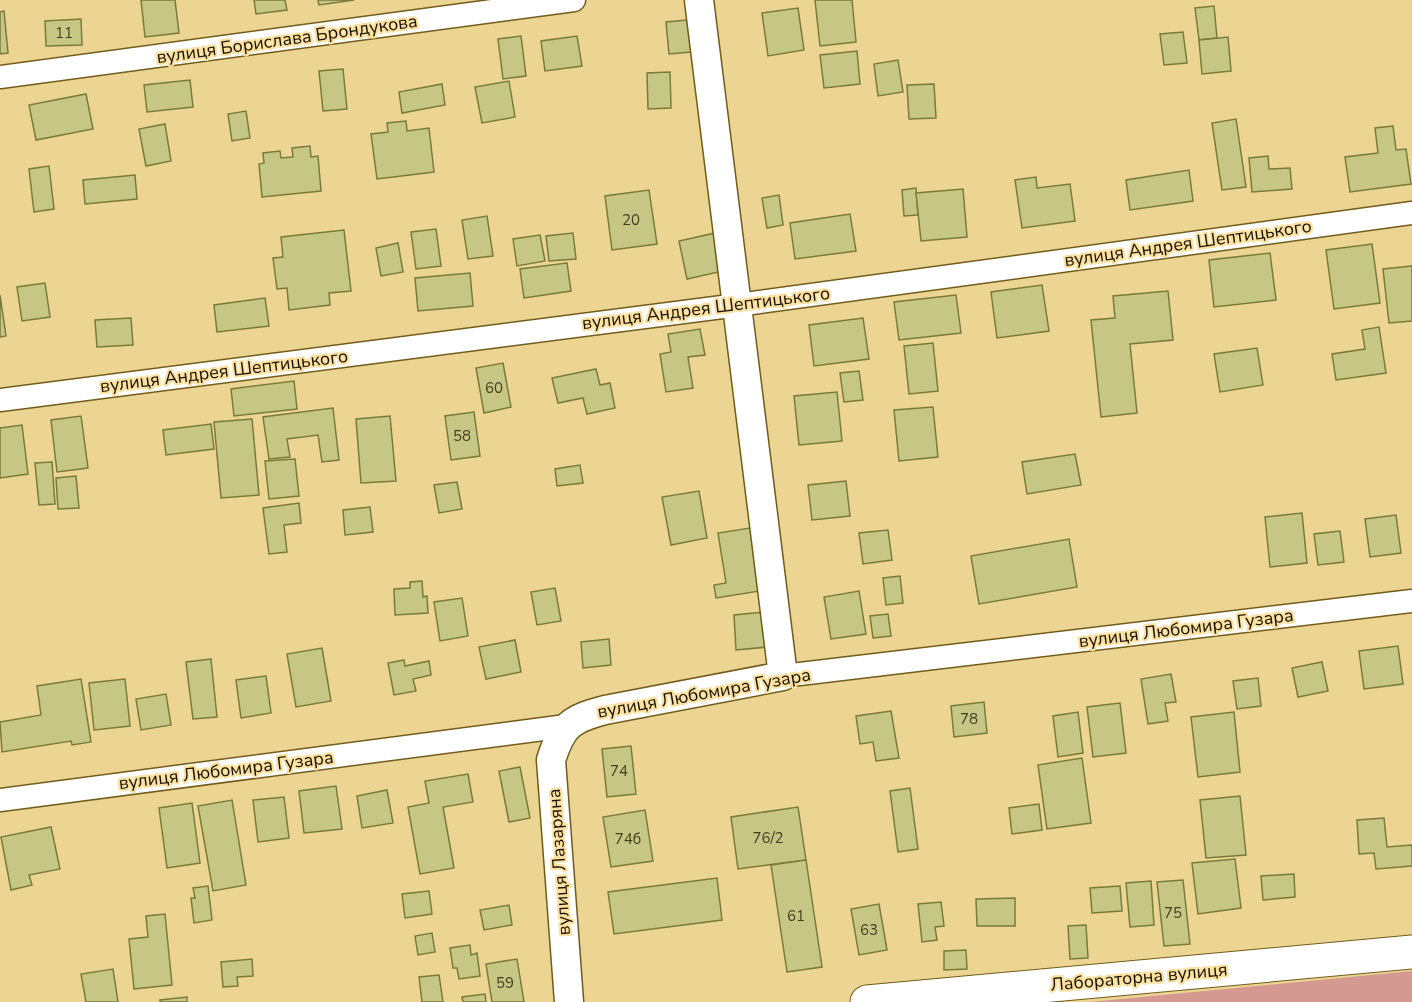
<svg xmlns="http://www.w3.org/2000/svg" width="1412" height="1002" font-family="'Nunito Sans',sans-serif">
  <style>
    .green { fill: #d49a91 }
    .building { fill: #c6c785; stroke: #7a7b3a; stroke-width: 1.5 }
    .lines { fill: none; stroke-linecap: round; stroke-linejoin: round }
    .minor-casing { stroke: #725c1a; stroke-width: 25 }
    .tertiary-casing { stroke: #725c1a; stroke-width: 31 }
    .secondary-casing { stroke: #725c1a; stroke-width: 35 }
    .minor { stroke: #fff; stroke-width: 22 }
    .tertiary { stroke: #fff; stroke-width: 28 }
    .secondary { stroke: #fff; stroke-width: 33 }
    .labels { text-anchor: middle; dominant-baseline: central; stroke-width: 4.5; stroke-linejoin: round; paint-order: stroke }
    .number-label { font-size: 15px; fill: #443e21 }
    .street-label { font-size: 18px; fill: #191000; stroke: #fae1a0 }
  </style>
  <rect width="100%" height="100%" fill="#ecd493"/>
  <path class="green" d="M 1412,971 L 1412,1002 L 1090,1002 Z"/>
  <g class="building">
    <path d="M 141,0 L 175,0 L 179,33 L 145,37 Z"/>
    <path d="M 254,0 L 285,0 L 287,10 L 256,14 Z"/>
    <path d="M 318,0 L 354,0 L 319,5 Z"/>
    <path d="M 815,0 L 852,0 L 856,42 L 820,46 Z"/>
    <path d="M 1214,6 L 1217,38 L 1199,40 L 1195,8 Z"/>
    <path d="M 798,8 L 804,50 L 768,56 L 762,13 Z"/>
    <path d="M 4,11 L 8,53 L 0,54 L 0,12 Z"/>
    <path d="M 81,19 L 82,45 L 46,46 L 45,21 Z"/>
    <path d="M 687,20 L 691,52 L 669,54 L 666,22 Z"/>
    <path d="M 1183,32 L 1187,63 L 1164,65 L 1160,34 Z"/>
    <path d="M 521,36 L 526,76 L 503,79 L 498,39 Z"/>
    <path d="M 577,36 L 582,66 L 545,71 L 541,41 Z"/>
    <path d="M 1228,37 L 1231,71 L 1202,74 L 1199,40 Z"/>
    <path d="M 857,51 L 860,84 L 824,88 L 820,55 Z"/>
    <path d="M 898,60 L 903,92 L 878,96 L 874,64 Z"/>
    <path d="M 343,69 L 347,109 L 323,111 L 319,71 Z"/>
    <path d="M 670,72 L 671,108 L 648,109 L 647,73 Z"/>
    <path d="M 190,80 L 193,107 L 147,112 L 144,85 Z"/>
    <path d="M 509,81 L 515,117 L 482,123 L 475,87 Z"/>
    <path d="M 442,84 L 445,105 L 402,113 L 399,92 Z"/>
    <path d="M 934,84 L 936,118 L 909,119 L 907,85 Z"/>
    <path d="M 86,94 L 93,129 L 36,140 L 29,105 Z"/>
    <path d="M 246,111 L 250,138 L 232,141 L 228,114 Z"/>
    <path d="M 1236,119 L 1246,187 L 1222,190 L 1212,123 Z"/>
    <path d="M 406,121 L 407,131 L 429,128 L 434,172 L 377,179 L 371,134 L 388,132 L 387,123 Z"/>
    <path d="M 165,124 L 171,161 L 146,166 L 139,129 Z"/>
    <path d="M 1393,126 L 1396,150 L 1406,149 L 1411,184 L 1350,192 L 1345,157 L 1378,153 L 1375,128 Z"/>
    <path d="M 310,146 L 311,157 L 318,156 L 321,191 L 262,197 L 259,164 L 264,163 L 263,153 L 280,151 L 281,158 L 293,157 L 292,148 Z"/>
    <path d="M 1268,156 L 1269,169 L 1290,168 L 1292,189 L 1252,192 L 1249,158 Z"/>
    <path d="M 49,166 L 54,209 L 34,212 L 29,169 Z"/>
    <path d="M 1189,170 L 1193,201 L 1130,210 L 1126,180 Z"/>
    <path d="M 135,175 L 137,199 L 85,204 L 83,180 Z"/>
    <path d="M 1036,177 L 1037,188 L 1070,184 L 1075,221 L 1022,228 L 1015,180 Z"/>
    <path d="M 916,188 L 918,215 L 904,216 L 902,190 Z"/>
    <path d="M 963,189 L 967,237 L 921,241 L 916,193 Z"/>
    <path d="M 649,190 L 657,244 L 612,250 L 605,196 Z"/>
    <path d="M 779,195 L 783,225 L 767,228 L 762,198 Z"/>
    <path d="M 850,214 L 856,251 L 795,259 L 790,223 Z"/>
    <path d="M 487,216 L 493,256 L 468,259 L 462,220 Z"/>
    <path d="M 436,229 L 441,266 L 416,269 L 411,232 Z"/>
    <path d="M 344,230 L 351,291 L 329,293 L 330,305 L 289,310 L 287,288 L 277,289 L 273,258 L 283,257 L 281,237 Z"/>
    <path d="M 573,233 L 576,259 L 549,261 L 546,236 Z"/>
    <path d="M 715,233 L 723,271 L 687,279 L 679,241 Z"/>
    <path d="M 540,235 L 545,261 L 517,266 L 513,239 Z"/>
    <path d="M 398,243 L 403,272 L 381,276 L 376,248 Z"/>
    <path d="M 1372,244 L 1380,303 L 1334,309 L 1326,250 Z"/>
    <path d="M 1270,253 L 1276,300 L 1214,307 L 1209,260 Z"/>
    <path d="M 567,263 L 571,291 L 524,298 L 520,269 Z"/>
    <path d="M 1412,266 L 1412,321 L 1389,323 L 1383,269 Z"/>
    <path d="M 470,273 L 473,306 L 418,311 L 415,278 Z"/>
    <path d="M 45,283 L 50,317 L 22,321 L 17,287 Z"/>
    <path d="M 1042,285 L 1049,331 L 997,338 L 991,292 Z"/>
    <path d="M 1168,291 L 1173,340 L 1130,344 L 1137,413 L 1101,417 L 1091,320 L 1115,318 L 1113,296 Z"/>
    <path d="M 0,295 L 6,336 L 0,337 Z"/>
    <path d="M 956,295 L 961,333 L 899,340 L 894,302 Z"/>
    <path d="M 265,298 L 269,326 L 217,332 L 214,305 Z"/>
    <path d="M 131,318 L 133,345 L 97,347 L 95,320 Z"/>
    <path d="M 863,318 L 869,359 L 814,366 L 809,325 Z"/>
    <path d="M 1379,327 L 1386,373 L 1336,380 L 1332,354 L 1365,349 L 1362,330 Z"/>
    <path d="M 700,329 L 705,355 L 688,357 L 693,388 L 666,392 L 660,354 L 671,352 L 668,334 Z"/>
    <path d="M 933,343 L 938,391 L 909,394 L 904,346 Z"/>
    <path d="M 1257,348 L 1263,385 L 1220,392 L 1214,354 Z"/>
    <path d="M 503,363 L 511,407 L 484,413 L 476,368 Z"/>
    <path d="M 596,369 L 600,385 L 610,383 L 615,408 L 587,414 L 583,398 L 558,403 L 552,378 Z"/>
    <path d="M 859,371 L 863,400 L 844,402 L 840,373 Z"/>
    <path d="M 294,381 L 297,409 L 234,416 L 231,389 Z"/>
    <path d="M 837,392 L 842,441 L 799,445 L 794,396 Z"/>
    <path d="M 933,407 L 938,457 L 899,461 L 894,410 Z"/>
    <path d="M 333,408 L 339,460 L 322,462 L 318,435 L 287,439 L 290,457 L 269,459 L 263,417 Z"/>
    <path d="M 474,412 L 480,456 L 451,460 L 445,416 Z"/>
    <path d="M 81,416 L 88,468 L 57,472 L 51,420 Z"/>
    <path d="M 390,416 L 396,481 L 361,483 L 356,419 Z"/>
    <path d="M 252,419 L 259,495 L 221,498 L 214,422 Z"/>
    <path d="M 211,424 L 214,449 L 166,455 L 163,430 Z"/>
    <path d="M 22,425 L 28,474 L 0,478 L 0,428 Z"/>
    <path d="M 1075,454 L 1081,485 L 1027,494 L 1022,462 Z"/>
    <path d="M 295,459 L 299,496 L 269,499 L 265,461 Z"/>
    <path d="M 52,462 L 55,504 L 39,505 L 35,463 Z"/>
    <path d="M 580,465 L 583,483 L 557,486 L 555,469 Z"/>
    <path d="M 76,476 L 79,508 L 58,509 L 56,478 Z"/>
    <path d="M 846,481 L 850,516 L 812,520 L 808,485 Z"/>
    <path d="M 457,482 L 462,509 L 439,513 L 434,485 Z"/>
    <path d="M 699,491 L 707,538 L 671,545 L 662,497 Z"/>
    <path d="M 299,503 L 301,523 L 284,525 L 287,552 L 269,554 L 263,508 Z"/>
    <path d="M 370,507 L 373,532 L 345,535 L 343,510 Z"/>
    <path d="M 1302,513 L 1307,563 L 1270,567 L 1265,517 Z"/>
    <path d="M 1396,515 L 1401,553 L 1370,557 L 1365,519 Z"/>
    <path d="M 750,528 L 760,591 L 716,598 L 714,585 L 726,583 L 718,533 Z"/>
    <path d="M 888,530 L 892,560 L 863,564 L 859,533 Z"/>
    <path d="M 1340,531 L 1344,562 L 1318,565 L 1314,534 Z"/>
    <path d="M 1069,539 L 1077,587 L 979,604 L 971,556 Z"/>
    <path d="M 900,576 L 903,603 L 886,605 L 883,578 Z"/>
    <path d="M 422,581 L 423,597 L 427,596 L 428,613 L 395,615 L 394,589 L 410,588 L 410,582 Z"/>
    <path d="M 555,588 L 561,621 L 537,625 L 531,592 Z"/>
    <path d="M 859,591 L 866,634 L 831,639 L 824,597 Z"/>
    <path d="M 462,598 L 468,636 L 440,641 L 434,602 Z"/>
    <path d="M 765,612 L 768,647 L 736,650 L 734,615 Z"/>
    <path d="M 888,614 L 891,636 L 873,638 L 870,616 Z"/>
    <path d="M 609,639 L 611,665 L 583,668 L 581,642 Z"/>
    <path d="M 515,640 L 521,672 L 486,679 L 479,647 Z"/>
    <path d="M 1398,646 L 1403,684 L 1364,689 L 1359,651 Z"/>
    <path d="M 322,648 L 331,701 L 296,707 L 287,654 Z"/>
    <path d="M 211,659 L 217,717 L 193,719 L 186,662 Z"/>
    <path d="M 404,660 L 405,666 L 429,661 L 431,675 L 413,679 L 416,691 L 394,695 L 388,663 Z"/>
    <path d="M 1322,662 L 1328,691 L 1298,697 L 1292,668 Z"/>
    <path d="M 1171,674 L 1176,702 L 1165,703 L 1168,721 L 1148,724 L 1141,679 Z"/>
    <path d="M 266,676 L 271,713 L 241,718 L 236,680 Z"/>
    <path d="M 1258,678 L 1261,706 L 1237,709 L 1233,681 Z"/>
    <path d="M 81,679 L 91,742 L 72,745 L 71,741 L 2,752 L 0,722 L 41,715 L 37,686 Z"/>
    <path d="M 125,679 L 130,726 L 94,730 L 89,683 Z"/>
    <path d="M 166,694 L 171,725 L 141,730 L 136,699 Z"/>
    <path d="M 984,702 L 987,733 L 954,737 L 951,706 Z"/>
    <path d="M 1120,703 L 1126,753 L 1093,757 L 1087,707 Z"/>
    <path d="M 891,711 L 899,758 L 876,761 L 873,742 L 860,744 L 856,716 Z"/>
    <path d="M 1078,712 L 1083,753 L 1058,757 L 1053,716 Z"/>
    <path d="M 1234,712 L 1240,772 L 1198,777 L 1191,717 Z"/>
    <path d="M 631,746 L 636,794 L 607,797 L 602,749 Z"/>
    <path d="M 1082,758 L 1091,823 L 1047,829 L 1038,765 Z"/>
    <path d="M 520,767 L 530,818 L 509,822 L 499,771 Z"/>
    <path d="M 468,774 L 473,802 L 443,807 L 454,868 L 420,874 L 408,807 L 429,803 L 425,781 Z"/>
    <path d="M 336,786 L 342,829 L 304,833 L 299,791 Z"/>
    <path d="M 910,788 L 918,849 L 898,852 L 890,791 Z"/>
    <path d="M 387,790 L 393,823 L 362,828 L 357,796 Z"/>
    <path d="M 1240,796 L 1246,855 L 1206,858 L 1200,800 Z"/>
    <path d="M 284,797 L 289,838 L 258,842 L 253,800 Z"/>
    <path d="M 232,800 L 246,885 L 213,891 L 198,806 Z"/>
    <path d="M 192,803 L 200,863 L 167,868 L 159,808 Z"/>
    <path d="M 1039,804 L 1042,830 L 1012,834 L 1009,808 Z"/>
    <path d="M 798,807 L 806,860 L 738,869 L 731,817 Z"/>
    <path d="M 645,810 L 653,861 L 611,867 L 603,817 Z"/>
    <path d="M 1384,818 L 1387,847 L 1412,845 L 1412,866 L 1376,869 L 1374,853 L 1359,854 L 1357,820 Z"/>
    <path d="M 51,827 L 60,869 L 29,875 L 32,885 L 11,890 L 1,837 Z"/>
    <path d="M 1235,859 L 1241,908 L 1198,914 L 1192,863 Z"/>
    <path d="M 806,860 L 822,967 L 787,972 L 771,865 Z"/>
    <path d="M 1294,874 L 1295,897 L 1263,900 L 1261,876 Z"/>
    <path d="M 717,878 L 722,920 L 614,934 L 608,892 Z"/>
    <path d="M 1183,880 L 1190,944 L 1164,946 L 1157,882 Z"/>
    <path d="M 1151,881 L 1154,925 L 1130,927 L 1126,883 Z"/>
    <path d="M 208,886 L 212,920 L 194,923 L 191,898 L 195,898 L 193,888 Z"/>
    <path d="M 1120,886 L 1122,911 L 1092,913 L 1090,888 Z"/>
    <path d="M 429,891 L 432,914 L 405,918 L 402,894 Z"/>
    <path d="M 1015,898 L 1015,926 L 977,926 L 976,899 Z"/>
    <path d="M 941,902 L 944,926 L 935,927 L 937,940 L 922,942 L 918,904 Z"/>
    <path d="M 879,904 L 887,950 L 859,955 L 851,909 Z"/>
    <path d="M 509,905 L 512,925 L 484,930 L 480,910 Z"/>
    <path d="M 165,914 L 172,985 L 134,989 L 129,939 L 148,937 L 146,916 Z"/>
    <path d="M 1086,925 L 1088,958 L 1070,959 L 1068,926 Z"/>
    <path d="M 432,933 L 435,952 L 418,955 L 415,936 Z"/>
    <path d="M 470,945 L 471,955 L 477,953 L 480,976 L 459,979 L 457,968 L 453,968 L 450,948 Z"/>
    <path d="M 966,950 L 967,969 L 944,970 L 944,951 Z"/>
    <path d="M 252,959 L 253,976 L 237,977 L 238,986 L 223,987 L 221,962 Z"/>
    <path d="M 517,959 L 524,1002 L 492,1002 L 486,964 Z"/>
    <path d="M 113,969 L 118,1002 L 86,1002 L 81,974 Z"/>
    <path d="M 439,975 L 443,1002 L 422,1002 L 419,977 Z"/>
    <path d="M 485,994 L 486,1002 L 463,1002 L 462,997 Z"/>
    <path d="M 187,997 L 187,1002 L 160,1002 L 160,1000 Z"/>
  </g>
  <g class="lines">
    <defs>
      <g id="minor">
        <path d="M 0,77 L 574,0"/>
        <path d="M 0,400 L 738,305 L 1412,213"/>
        <path d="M 783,676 L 1412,601"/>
        <path d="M 0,800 L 566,726"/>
      </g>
      <path id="tertiary" d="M 569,1002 L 551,760 C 562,725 571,719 605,710 L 783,676 L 699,0"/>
      <path id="secondary" d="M 867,1002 L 1412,952"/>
    </defs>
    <use href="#minor" class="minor-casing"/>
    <use href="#tertiary" class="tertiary-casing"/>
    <use href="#secondary" class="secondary-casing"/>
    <use href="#minor" class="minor"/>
    <use href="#tertiary" class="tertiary"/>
    <use href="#secondary" class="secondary"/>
  </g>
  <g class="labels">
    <g class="number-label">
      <text x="64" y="33">11</text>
      <text x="631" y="220">20</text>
      <text x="494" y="388">60</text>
      <text x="462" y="436">58</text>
      <text x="969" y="719">78</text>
      <text x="619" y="771">74</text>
      <text x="768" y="838">76/2</text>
      <text x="628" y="839">74б</text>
      <text x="1173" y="913">75</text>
      <text x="796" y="916">61</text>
      <text x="869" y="930">63</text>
      <text x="505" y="983">59</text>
    </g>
    <g class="street-label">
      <text transform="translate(287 39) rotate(-8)">вулиця Борислава Брондукова</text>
      <text transform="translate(1188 243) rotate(-8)">вулиця Андрея Шептицького</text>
      <text transform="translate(706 308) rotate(-7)">вулиця Андрея Шептицького</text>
      <text transform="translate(224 371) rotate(-7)">вулиця Андрея Шептицького</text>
      <text transform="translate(1186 628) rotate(-7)">вулиця Любомира Гузара</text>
      <text transform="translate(704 693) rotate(-10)">вулиця Любомира Гузара</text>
      <text transform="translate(226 770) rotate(-7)">вулиця Любомира Гузара</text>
      <text transform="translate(559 862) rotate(-94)">вулиця Лазаряна</text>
      <text transform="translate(1139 977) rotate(-5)">Лабораторна вулиця</text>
    </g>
  </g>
</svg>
